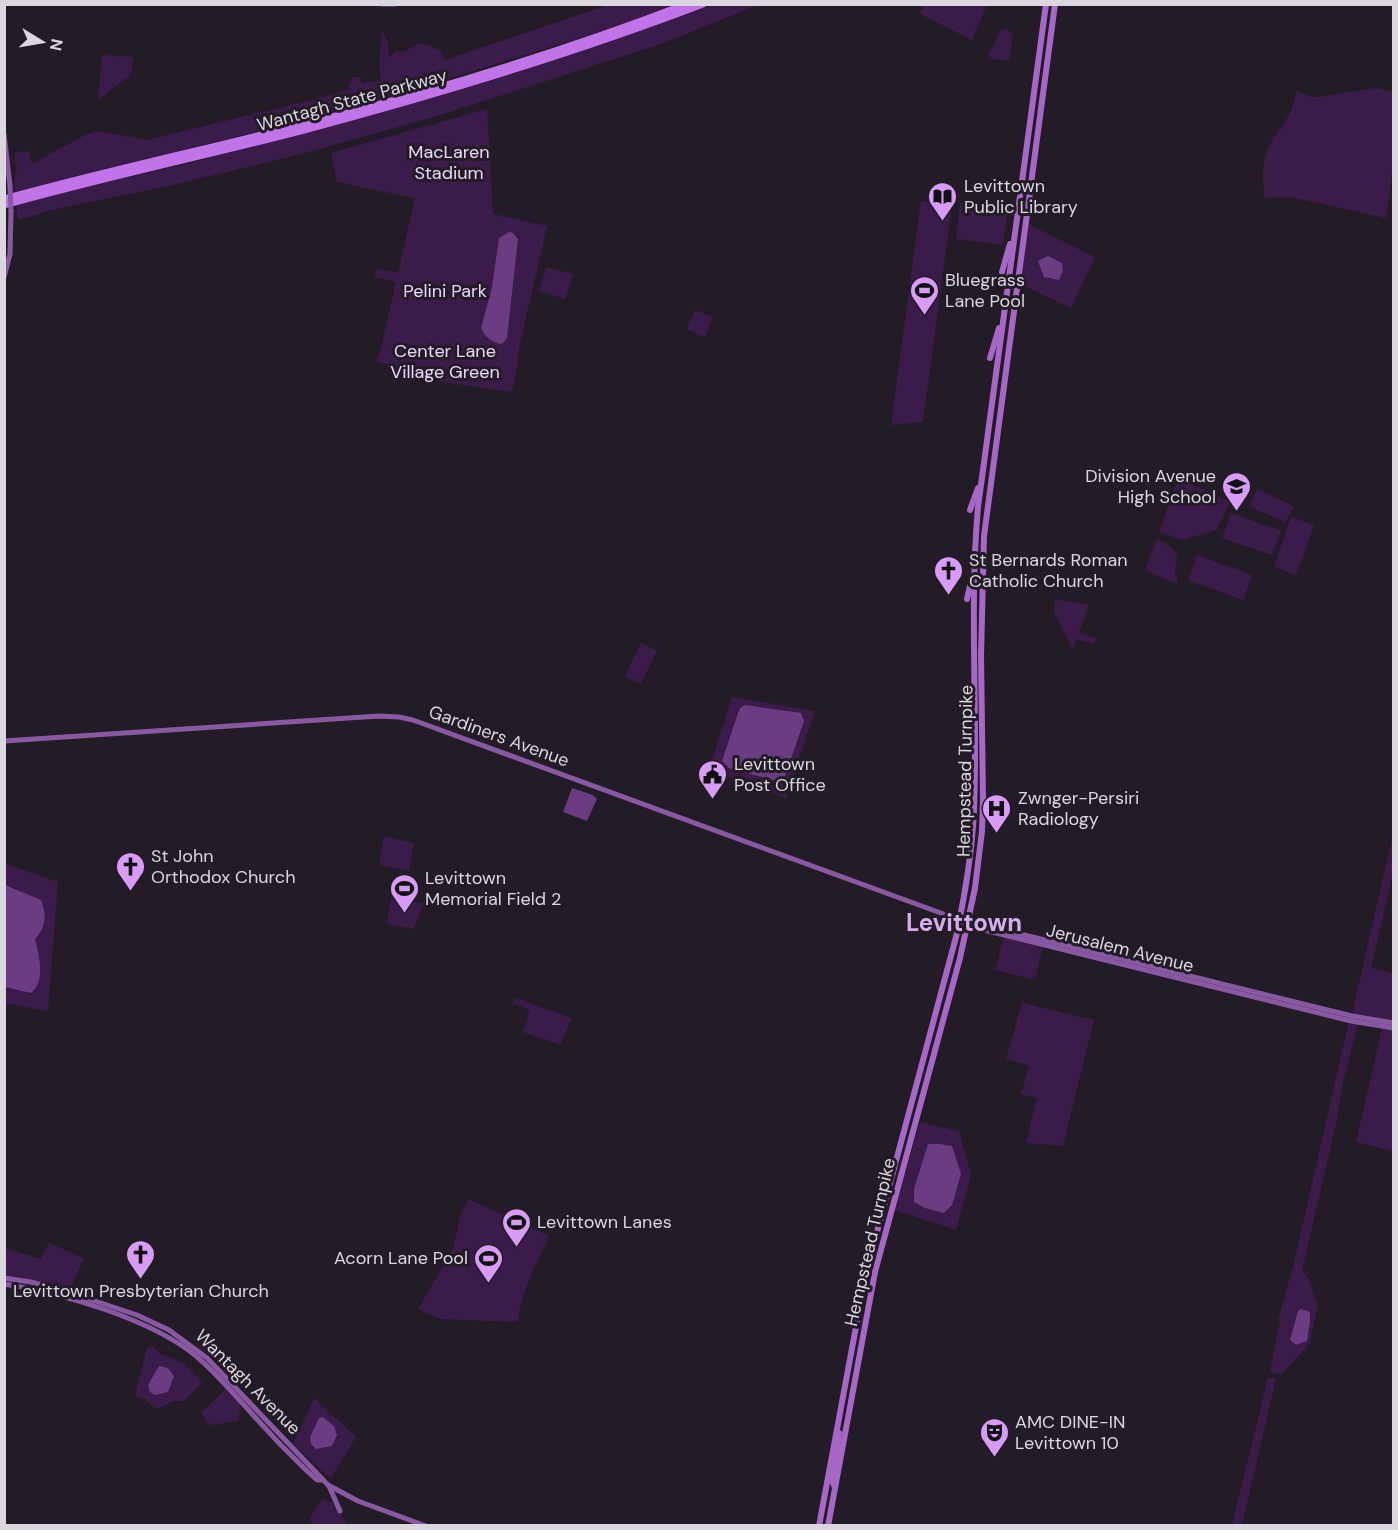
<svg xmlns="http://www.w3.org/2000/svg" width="1398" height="1530" font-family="'DM Sans',sans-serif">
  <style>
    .green { fill: #3b1b4a }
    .water { fill: #6b3c82 }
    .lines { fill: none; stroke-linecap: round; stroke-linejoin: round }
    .secondary { stroke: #8958a2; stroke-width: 5 }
    .primary { stroke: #a667c7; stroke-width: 6 }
    .highway { stroke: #c174e8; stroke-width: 7 }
    .secondary-bridge { stroke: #8958a2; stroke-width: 5 }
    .labels { text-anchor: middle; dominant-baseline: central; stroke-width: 6; stroke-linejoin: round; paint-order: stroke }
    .street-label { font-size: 18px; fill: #dcd7df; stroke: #231c27 }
    .park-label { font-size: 18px; fill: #efd6fe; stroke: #231c27 }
    .poi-label { font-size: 18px; fill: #dcd7df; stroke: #231c27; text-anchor: start }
    .district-label { font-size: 24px; font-weight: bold; fill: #d6aced; stroke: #231c27 }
  </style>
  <rect width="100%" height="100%" fill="#231c27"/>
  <g class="green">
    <path d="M 608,5 L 678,5 L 615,27 L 353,108 L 15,192 L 14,179 L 17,169 L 14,153 L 29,151 L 32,164 L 87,134 L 98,131 L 147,140 L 312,100 L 350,89 L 349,86 L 353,77 L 361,77 L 361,84 L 381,80 L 379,65 L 382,30 L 388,44 L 389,58 L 395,51 L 404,52 L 419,43 C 431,45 440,49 445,60 Z"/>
    <path d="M 712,5 L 758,5 L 664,43 L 434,117 L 294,156 L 168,186 L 51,210 L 20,220 L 17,216 L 16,203 L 185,164 L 341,123 L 624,35 Z"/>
    <path d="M 924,5 L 987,5 L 972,40 L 920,14 Z"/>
    <path d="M 1006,28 L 1013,35 L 1009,60 L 990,59 L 988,56 L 1000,31 Z"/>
    <path d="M 102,55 L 133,57 L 131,74 L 98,101 Z"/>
    <path d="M 1375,88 L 1393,92 L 1393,167 L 1386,218 L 1291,197 L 1264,198 L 1263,175 L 1264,160 L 1269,146 L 1291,112 L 1297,91 L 1312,97 L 1320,97 Z"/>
    <path d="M 487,109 L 493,214 L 547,226 L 517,357 L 519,358 L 512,392 L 442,382 L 376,361 L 381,348 L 396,282 L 375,277 L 376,269 L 398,273 L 415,198 L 337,182 L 331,153 Z"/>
    <path d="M 921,201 L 952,205 L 923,422 L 891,425 Z"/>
    <path d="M 960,204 L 1008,210 L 1003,245 L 956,239 Z"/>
    <path d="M 1028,224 L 1095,257 L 1071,308 L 1021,284 Z"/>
    <path d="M 546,267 L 573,274 L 565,299 L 539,291 Z"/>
    <path d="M 695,310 L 713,317 L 705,337 L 687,329 Z"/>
    <path d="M 1181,479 L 1230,502 L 1216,530 L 1182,540 L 1159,532 L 1177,481 Z"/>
    <path d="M 1257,489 L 1294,506 L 1286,523 L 1249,506 Z"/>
    <path d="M 1231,513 L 1281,531 L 1272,555 L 1222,538 Z"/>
    <path d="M 1291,517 L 1314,525 L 1296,575 L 1274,567 Z"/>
    <path d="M 1157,539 C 1165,542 1178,550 1177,560 C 1177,563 1175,566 1175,570 C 1175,576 1178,579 1177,584 L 1145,570 Z"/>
    <path d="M 1197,555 L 1252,575 L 1243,600 L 1188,580 Z"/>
    <path d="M 1055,599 L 1089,605 L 1079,633 L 1096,638 L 1094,644 L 1076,639 L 1073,649 L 1054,612 Z"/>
    <path d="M 641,643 L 657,651 L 641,684 L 625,676 Z"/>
    <path d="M 732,697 L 815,711 L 786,798 L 709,770 Z"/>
    <path d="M 1393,834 L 1393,873 L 1371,968 L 1393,973 L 1393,1020 L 1352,1014 Z"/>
    <path d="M 384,836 L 414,843 L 409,871 L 379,865 Z"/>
    <path d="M 4,863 L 58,882 L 48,1011 L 5,1003 Z"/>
    <path d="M 391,898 L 424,904 L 413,929 L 387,924 Z"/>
    <path d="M 1004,936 L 1043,946 L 1035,980 L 995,970 Z"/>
    <path d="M 516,998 L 571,1018 L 561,1045 L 523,1032 L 530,1010 L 512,1003 Z"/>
    <path d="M 1022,1003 L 1094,1020 L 1063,1146 L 1026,1143 L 1037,1098 L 1021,1094 L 1029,1066 L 1006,1059 Z"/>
    <path d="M 1349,1021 L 1358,1023 L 1342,1087 L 1336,1124 L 1302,1270 L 1309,1279 L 1318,1306 L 1309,1344 L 1282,1374 L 1270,1372 L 1280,1321 L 1278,1320 L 1294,1263 Z"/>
    <path d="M 1383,1024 L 1393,1025 L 1393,1151 L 1356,1142 Z"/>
    <path d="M 920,1122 L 959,1131 L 971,1175 L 956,1230 L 895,1210 Z"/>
    <path d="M 468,1199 L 549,1236 C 536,1265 521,1291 518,1322 L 440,1319 L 418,1309 L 453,1249 L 460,1217 Z"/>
    <path d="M 49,1243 L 84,1258 L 68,1295 L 33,1285 L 5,1282 L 4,1248 L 41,1259 Z"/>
    <path d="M 153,1347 L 159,1353 L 183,1363 L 202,1383 L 184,1401 L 173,1401 L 157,1409 L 144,1399 L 135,1396 L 147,1348 Z"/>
    <path d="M 1268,1378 L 1276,1379 L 1242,1525 L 1232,1525 Z"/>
    <path d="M 229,1386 L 240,1399 L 239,1421 L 210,1425 L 201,1413 Z"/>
    <path d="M 314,1398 L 356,1437 L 331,1478 L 293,1444 Z"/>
    <path d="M 322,1498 L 337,1506 L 347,1525 L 315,1525 L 309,1520 Z"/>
  </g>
  <g class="water">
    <path d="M 509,232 L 513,233 L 518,239 L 507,338 L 502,344 C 492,343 485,337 481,328 L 492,287 L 499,238 Z"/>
    <path d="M 1048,256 L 1062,263 L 1063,271 L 1059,280 L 1044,277 L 1038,261 Z"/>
    <path d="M 745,705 L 801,713 L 804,721 L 784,779 L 781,782 L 729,768 L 722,761 L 738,713 L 740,708 Z"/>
    <path d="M 572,788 L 593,795 L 597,799 L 587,821 L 563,812 Z"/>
    <path d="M 5,885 L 41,900 C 46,914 47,927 35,939 C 39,955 46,982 31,993 L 5,987 Z"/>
    <path d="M 928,1144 L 940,1144 L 952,1146 L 961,1174 L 952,1205 L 944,1213 L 925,1208 L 914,1202 L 914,1189 Z"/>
    <path d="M 1301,1309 L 1310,1312 L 1310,1321 L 1307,1341 L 1296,1345 L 1290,1340 L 1298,1311 Z"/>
    <path d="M 159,1366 L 168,1368 L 174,1376 L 168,1392 L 155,1395 L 150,1392 L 148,1385 Z"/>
    <path d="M 323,1417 L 334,1426 L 337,1435 L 332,1446 L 316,1449 L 311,1444 L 310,1437 L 319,1418 Z"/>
  </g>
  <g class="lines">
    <g class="secondary">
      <path d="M 382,4 L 395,4"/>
      <path d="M 4,134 L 10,186"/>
      <path d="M 4,277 L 10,254 L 11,211"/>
      <path d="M 4,741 L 379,716 L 399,717 L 413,720 L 960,920 L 968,926 L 1351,1021 L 1394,1028"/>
      <path d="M 964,920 L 1352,1016 L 1394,1023"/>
      <path d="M 4,1278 L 31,1282 L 92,1300 L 137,1315 L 169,1330 L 207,1358 L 328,1485 L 358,1501 L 426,1526"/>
      <path d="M 4,1284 C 62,1293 151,1319 196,1356 C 214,1371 230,1390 247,1408 C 266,1430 286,1451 307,1471 L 317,1480 L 323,1480"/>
      <path d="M 329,1486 L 340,1511"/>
    </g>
    <g class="primary">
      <path d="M 1002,272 L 1010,244"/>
      <path d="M 990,358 L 999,328"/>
      <path d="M 970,510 L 978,488"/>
      <path d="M 967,599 L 970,586"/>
      <path d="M 966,736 L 970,695"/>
      <path d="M 835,1488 L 832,1480 L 839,1433"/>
      <path d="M 819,1526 L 866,1273 L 956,937 C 965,895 972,853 974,810 C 978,709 969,608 978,507 L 1046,4"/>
      <path d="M 828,1526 L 875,1272 L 960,958 L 975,888 L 982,831 L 983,798 L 981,656 L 984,536 L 1055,4"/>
    </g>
    <g class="highway">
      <path d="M 4,199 C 106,171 208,149 309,123 C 437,90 564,51 687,4"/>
      <path d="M 4,205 C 104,177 204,156 304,130 C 439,94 572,54 703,4"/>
    </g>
    <path class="secondary-bridge" d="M 10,186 L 11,211"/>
  </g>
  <defs>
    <symbol id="library-pin" viewBox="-11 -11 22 30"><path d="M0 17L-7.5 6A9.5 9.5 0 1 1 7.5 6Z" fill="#d89bf8" stroke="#231c27"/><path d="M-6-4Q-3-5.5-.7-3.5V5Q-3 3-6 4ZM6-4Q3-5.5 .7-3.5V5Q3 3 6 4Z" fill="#111"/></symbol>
    <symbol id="stadium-pin" viewBox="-11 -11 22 30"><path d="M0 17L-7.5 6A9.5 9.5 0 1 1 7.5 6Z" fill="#d89bf8" stroke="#231c27"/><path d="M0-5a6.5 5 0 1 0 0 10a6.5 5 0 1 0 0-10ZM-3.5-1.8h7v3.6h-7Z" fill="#111"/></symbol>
    <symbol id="school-pin" viewBox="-11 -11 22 30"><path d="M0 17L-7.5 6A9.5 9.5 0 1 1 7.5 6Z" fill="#d89bf8" stroke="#231c27"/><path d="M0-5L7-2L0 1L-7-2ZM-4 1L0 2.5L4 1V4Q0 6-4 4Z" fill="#111"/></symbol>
    <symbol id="church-pin" viewBox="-11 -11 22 30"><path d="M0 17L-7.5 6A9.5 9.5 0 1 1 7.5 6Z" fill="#d89bf8" stroke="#231c27"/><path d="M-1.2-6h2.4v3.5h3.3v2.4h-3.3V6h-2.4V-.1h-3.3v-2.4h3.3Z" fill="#111"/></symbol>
    <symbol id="civic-pin" viewBox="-11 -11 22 30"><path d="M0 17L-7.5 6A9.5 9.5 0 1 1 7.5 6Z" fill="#d89bf8" stroke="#231c27"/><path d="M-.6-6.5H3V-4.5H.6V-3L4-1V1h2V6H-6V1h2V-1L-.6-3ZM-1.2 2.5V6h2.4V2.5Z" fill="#111"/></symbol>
    <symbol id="hospital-pin" viewBox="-11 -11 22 30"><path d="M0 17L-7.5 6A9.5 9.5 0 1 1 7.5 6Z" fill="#d89bf8" stroke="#231c27"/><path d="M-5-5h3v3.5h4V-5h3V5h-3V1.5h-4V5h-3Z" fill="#111"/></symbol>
    <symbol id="theatre-pin" viewBox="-11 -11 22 30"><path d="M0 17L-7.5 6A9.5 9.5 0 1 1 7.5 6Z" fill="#d89bf8" stroke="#231c27"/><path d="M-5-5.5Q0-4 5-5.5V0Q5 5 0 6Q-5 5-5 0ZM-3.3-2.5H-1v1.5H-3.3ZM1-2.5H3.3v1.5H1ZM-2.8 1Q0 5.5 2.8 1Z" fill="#111"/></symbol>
  </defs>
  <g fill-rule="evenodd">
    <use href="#library-pin" x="926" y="180" width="33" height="45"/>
    <use href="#stadium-pin" x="908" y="274" width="33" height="45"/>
    <use href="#school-pin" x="1220" y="470" width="33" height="45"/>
    <use href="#church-pin" x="932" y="554" width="33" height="45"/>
    <use href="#civic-pin" x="696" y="758" width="33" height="45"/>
    <use href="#hospital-pin" x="980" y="792" width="33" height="45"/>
    <use href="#church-pin" x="114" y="850" width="33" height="45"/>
    <use href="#stadium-pin" x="388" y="872" width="33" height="45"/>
    <use href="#stadium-pin" x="500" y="1206" width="33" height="45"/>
    <use href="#church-pin" x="124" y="1238" width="33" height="45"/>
    <use href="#stadium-pin" x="472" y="1242" width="33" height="45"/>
    <use href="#theatre-pin" x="978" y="1416" width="33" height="45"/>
  </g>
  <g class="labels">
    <g class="street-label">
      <text transform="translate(352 100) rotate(-15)">Wantagh State Parkway</text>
      <text transform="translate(499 736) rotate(20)">Gardiners Avenue</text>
      <text transform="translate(965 771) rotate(-89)">Hempstead Turnpike</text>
      <text transform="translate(1120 948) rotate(14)">Jerusalem Avenue</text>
      <text transform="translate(870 1242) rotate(-77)">Hempstead Turnpike</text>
      <text transform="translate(248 1382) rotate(45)">Wantagh Avenue</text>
    </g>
    <g class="park-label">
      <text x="449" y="152">MacLaren<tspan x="449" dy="21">Stadium</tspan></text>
      <text x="445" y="291">Pelini Park</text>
      <text x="445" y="351">Center Lane<tspan x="445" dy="21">Village Green</tspan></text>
    </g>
    <g class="poi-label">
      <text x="964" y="186">Levittown<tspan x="964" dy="21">Public Library</tspan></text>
      <text x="945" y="280">Bluegrass<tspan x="945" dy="21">Lane Pool</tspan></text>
      <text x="1216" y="476" text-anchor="end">Division Avenue<tspan x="1216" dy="21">High School</tspan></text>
      <text x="969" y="560">St Bernards Roman<tspan x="969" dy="21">Catholic Church</tspan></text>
      <text x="734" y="764">Levittown<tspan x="734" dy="21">Post Office</tspan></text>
      <text x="1018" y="798">Zwnger-Persiri<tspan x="1018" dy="21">Radiology</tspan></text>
      <text x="151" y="856">St John<tspan x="151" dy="21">Orthodox Church</tspan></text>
      <text x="425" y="878">Levittown<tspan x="425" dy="21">Memorial Field 2</tspan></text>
      <text x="537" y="1222">Levittown Lanes</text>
      <text x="468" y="1258" text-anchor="end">Acorn Lane Pool</text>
      <text x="141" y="1291" text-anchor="middle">Levittown Presbyterian Church</text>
      <text x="1015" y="1422">AMC DINE-IN<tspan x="1015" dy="21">Levittown 10</tspan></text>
    </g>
    <g class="district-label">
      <text x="964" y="922">Levittown</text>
    </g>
  </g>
  <rect width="1398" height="1530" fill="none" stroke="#dcd7df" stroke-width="12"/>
  <g transform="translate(42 42) rotate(101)" stroke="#231c27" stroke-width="4.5" paint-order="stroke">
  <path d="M0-4.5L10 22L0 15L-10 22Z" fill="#dcd7df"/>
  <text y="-9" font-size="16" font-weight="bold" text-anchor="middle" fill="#dcd7df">N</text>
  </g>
</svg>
